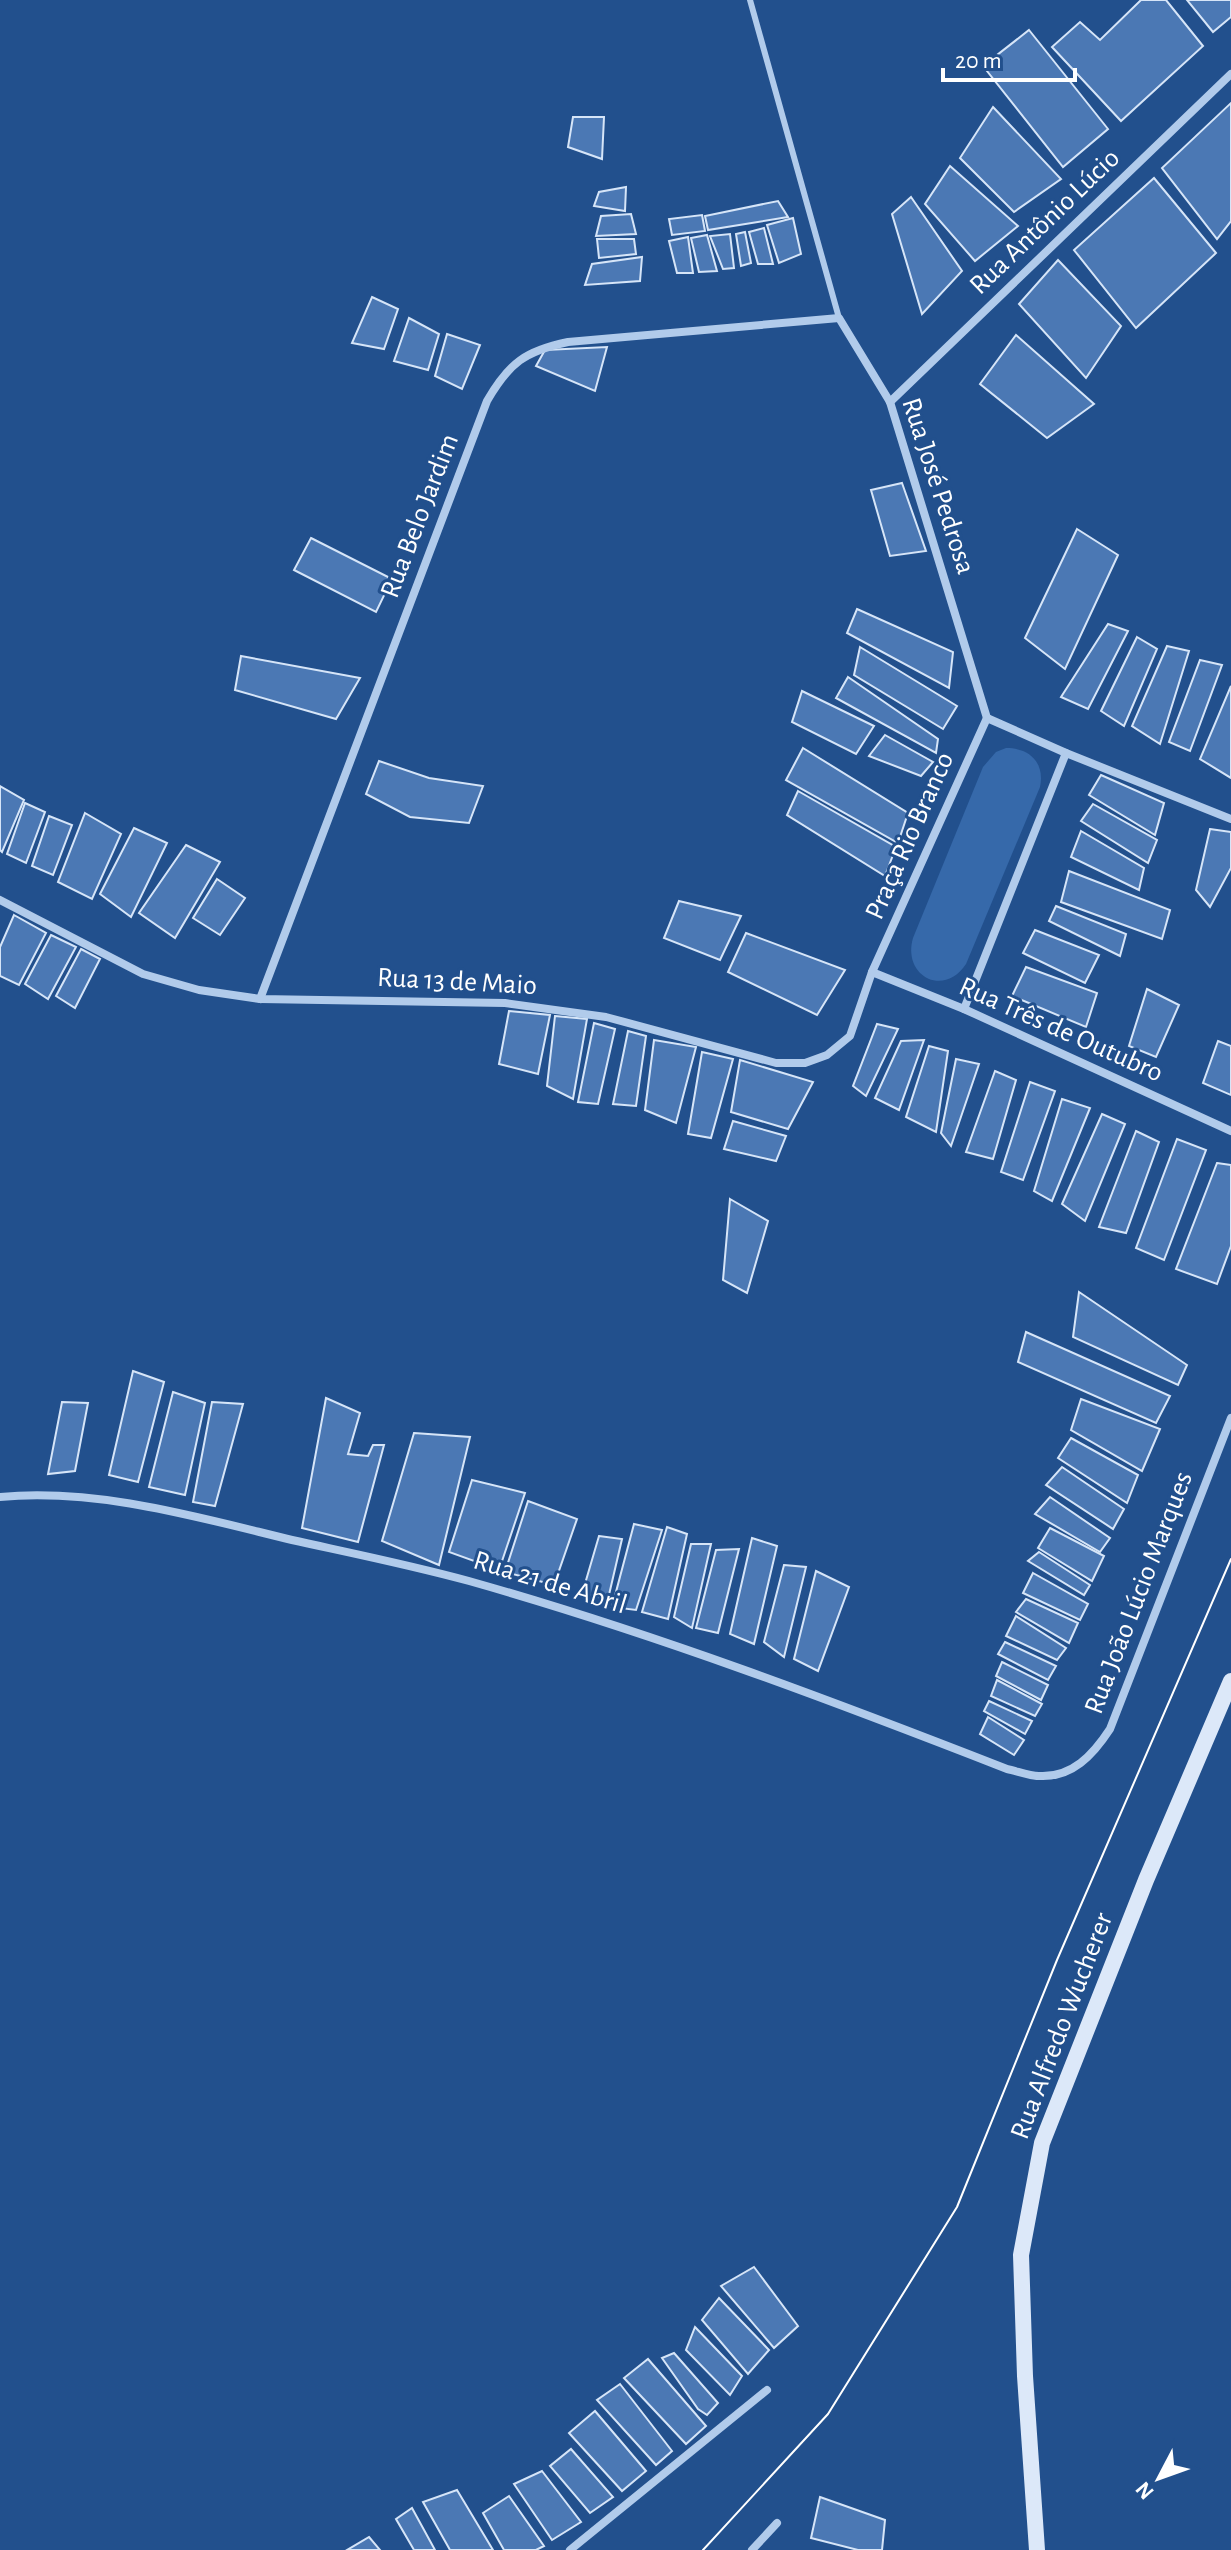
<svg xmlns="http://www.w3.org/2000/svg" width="1231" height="2550" font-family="'Alegreya Sans',sans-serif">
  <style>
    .green { fill: #3669aa }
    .building { fill: #4b78b4; stroke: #d6e5f8; stroke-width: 2 }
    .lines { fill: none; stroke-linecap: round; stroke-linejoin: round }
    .lane { stroke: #b1cbeb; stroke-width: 6 }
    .street { stroke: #b1cbeb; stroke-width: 8 }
    .secondary { stroke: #dce8f9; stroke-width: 16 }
    .tram { stroke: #fff; stroke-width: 2 }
    .labels { text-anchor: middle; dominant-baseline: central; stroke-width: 6; stroke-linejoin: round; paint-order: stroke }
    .street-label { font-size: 28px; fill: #fff; stroke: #22508d }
  </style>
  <rect width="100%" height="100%" fill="#22508d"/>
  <path class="green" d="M 1006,748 C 1030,748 1045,763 1040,787 L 966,964 C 944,998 902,976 913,938 L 983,767 L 996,752 Z"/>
  <g class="building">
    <path d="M 1141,0 L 1166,0 L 1203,46 L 1121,121 L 1052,47 L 1080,22 L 1100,40 Z"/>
    <path d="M 1187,0 L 1231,0 L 1231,17 L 1213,32 Z"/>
    <path d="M 1029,30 L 1108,129 L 1063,167 L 983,66 Z"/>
    <path d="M 1231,103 L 1231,221 L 1217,239 L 1162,168 Z"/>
    <path d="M 993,107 L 1061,179 L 1014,212 L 960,158 Z"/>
    <path d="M 573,117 L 604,117 L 602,159 L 568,147 Z"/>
    <path d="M 950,166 L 1018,226 L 975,261 L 925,204 Z"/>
    <path d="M 1154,178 L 1216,253 L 1136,328 L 1074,250 Z"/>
    <path d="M 626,187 L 625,211 L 594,206 L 599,192 Z"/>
    <path d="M 911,197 L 962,271 L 922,314 L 892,214 Z"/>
    <path d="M 778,201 L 788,217 L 708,230 L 705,216 Z"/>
    <path d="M 631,214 L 636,234 L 596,236 L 601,216 Z"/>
    <path d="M 702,215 L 705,231 L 672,235 L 669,219 Z"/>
    <path d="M 793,218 L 801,254 L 779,263 L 767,225 Z"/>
    <path d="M 764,228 L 773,264 L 758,264 L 749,232 Z"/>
    <path d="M 745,232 L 751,263 L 741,266 L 736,234 Z"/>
    <path d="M 730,234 L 734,268 L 723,269 L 710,236 Z"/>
    <path d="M 707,235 L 717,271 L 699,272 L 691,238 Z"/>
    <path d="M 688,237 L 693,273 L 677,273 L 669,241 Z"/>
    <path d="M 597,239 L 634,239 L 636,254 L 599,258 Z"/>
    <path d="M 642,257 L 640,281 L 585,285 L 592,264 Z"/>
    <path d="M 1058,260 L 1121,326 L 1086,378 L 1019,304 Z"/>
    <path d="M 372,297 L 398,309 L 384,349 L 352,343 Z"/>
    <path d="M 409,318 L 439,334 L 428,370 L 394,361 Z"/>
    <path d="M 447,334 L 480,345 L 462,389 L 435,376 Z"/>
    <path d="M 1016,335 L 1094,404 L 1047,438 L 980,384 Z"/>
    <path d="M 607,347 L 595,391 L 536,366 L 545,350 Z"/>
    <path d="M 902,483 L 926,551 L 890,556 L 871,490 Z"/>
    <path d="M 1077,529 L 1118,555 L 1065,669 L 1025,638 Z"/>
    <path d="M 311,538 L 392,579 L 376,612 L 294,570 Z"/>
    <path d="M 857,609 L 953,652 L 949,688 L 847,633 Z"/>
    <path d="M 1108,624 L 1128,631 L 1088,709 L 1061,697 Z"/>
    <path d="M 1137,637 L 1157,649 L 1124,726 L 1101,711 Z"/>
    <path d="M 1167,646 L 1189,651 L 1160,744 L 1132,726 Z"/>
    <path d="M 860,647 L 957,706 L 943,729 L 854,675 Z"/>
    <path d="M 241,656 L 360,678 L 336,719 L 235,690 Z"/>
    <path d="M 1200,660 L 1222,665 L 1190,751 L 1169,742 Z"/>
    <path d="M 848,677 L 938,739 L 936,753 L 836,698 Z"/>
    <path d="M 1231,686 L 1231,778 L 1200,759 Z"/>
    <path d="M 802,691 L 874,726 L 856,754 L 792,722 Z"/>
    <path d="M 885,735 L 933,762 L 921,776 L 869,756 Z"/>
    <path d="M 803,748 L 908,813 L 898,843 L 786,780 Z"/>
    <path d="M 379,761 L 429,778 L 483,786 L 469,823 L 410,817 L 366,794 Z"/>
    <path d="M 1101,775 L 1164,803 L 1155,835 L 1089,795 Z"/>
    <path d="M 0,786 L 24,800 L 2,852 L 0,850 Z"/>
    <path d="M 798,791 L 896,847 L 885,876 L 787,815 Z"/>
    <path d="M 25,803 L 45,812 L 26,863 L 7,854 Z"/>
    <path d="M 1093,804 L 1157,840 L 1148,863 L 1081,821 Z"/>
    <path d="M 85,813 L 121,834 L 92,899 L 58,882 Z"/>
    <path d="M 49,816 L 72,825 L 53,875 L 32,866 Z"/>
    <path d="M 134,828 L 167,843 L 131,917 L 100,894 Z"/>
    <path d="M 1210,829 L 1231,832 L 1231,868 L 1210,907 L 1196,890 Z"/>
    <path d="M 1081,831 L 1144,868 L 1139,890 L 1071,857 Z"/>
    <path d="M 186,845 L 220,862 L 175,938 L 139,913 Z"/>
    <path d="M 1069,871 L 1170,910 L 1162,939 L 1061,902 Z"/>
    <path d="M 217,879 L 245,898 L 220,935 L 193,918 Z"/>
    <path d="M 679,901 L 741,916 L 720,960 L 664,938 Z"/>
    <path d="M 1056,906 L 1126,934 L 1120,956 L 1049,921 Z"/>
    <path d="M 14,915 L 46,933 L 19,985 L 0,976 L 0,947 Z"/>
    <path d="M 1035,930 L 1099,955 L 1085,983 L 1023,953 Z"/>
    <path d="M 746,933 L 845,970 L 817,1015 L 728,972 Z"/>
    <path d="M 51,935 L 76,947 L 48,999 L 25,984 Z"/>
    <path d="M 81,949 L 100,959 L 75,1008 L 56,996 Z"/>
    <path d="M 1026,967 L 1097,993 L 1086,1027 L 1012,996 Z"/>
    <path d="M 1147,989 L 1179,1005 L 1156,1057 L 1129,1046 Z"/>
    <path d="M 509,1011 L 550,1015 L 538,1074 L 499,1064 Z"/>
    <path d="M 555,1016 L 587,1019 L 573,1099 L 547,1086 Z"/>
    <path d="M 594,1023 L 615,1029 L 598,1104 L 578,1102 Z"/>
    <path d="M 877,1024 L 898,1029 L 866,1096 L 853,1086 Z"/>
    <path d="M 628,1031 L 646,1036 L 636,1106 L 613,1104 Z"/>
    <path d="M 654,1040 L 696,1047 L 676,1123 L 645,1110 Z"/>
    <path d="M 924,1040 L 899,1110 L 875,1098 L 901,1041 Z"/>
    <path d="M 1218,1041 L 1231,1046 L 1231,1095 L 1203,1083 Z"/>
    <path d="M 929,1046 L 948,1051 L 936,1132 L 906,1117 Z"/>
    <path d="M 702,1052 L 733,1059 L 711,1138 L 688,1134 Z"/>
    <path d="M 956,1059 L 979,1064 L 951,1146 L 941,1133 Z"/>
    <path d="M 740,1060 L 813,1082 L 788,1129 L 731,1112 Z"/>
    <path d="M 995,1071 L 1016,1080 L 993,1159 L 966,1152 Z"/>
    <path d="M 1030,1082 L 1055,1091 L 1023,1180 L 1001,1172 Z"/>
    <path d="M 1062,1099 L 1090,1108 L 1052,1201 L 1034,1191 Z"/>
    <path d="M 1102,1114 L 1125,1124 L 1085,1221 L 1062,1204 Z"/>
    <path d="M 733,1121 L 786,1136 L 776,1161 L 724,1149 Z"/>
    <path d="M 1136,1131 L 1159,1142 L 1126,1233 L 1099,1227 Z"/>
    <path d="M 1177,1139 L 1206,1150 L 1164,1260 L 1136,1248 Z"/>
    <path d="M 1217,1163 L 1231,1165 L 1231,1246 L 1217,1284 L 1176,1269 Z"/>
    <path d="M 730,1199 L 768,1221 L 747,1293 L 723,1280 Z"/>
    <path d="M 1079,1292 L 1187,1365 L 1178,1385 L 1073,1337 Z"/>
    <path d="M 1026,1332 L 1170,1396 L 1156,1423 L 1018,1362 Z"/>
    <path d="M 133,1371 L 164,1382 L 138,1482 L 109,1475 Z"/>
    <path d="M 173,1392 L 205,1403 L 185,1495 L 149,1487 Z"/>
    <path d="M 326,1398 L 360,1413 L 348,1454 L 368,1456 L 373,1445 L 384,1445 L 358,1542 L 302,1528 Z"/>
    <path d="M 1081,1399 L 1160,1429 L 1142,1471 L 1071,1430 Z"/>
    <path d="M 62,1402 L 88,1403 L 75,1471 L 48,1474 Z"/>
    <path d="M 212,1402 L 243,1404 L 215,1506 L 193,1502 Z"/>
    <path d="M 414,1433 L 470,1437 L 439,1565 L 382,1541 Z"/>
    <path d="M 1071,1438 L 1138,1475 L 1127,1503 L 1058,1458 Z"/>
    <path d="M 1062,1467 L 1124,1509 L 1113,1529 L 1046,1485 Z"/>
    <path d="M 472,1480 L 525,1493 L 499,1570 L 449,1552 Z"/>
    <path d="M 1050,1497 L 1110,1538 L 1100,1552 L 1035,1514 Z"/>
    <path d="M 528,1501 L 577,1519 L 554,1585 L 505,1572 Z"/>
    <path d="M 634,1524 L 662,1530 L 636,1610 L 612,1607 Z"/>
    <path d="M 667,1527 L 687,1534 L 668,1619 L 642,1612 Z"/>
    <path d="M 1050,1528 L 1104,1556 L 1092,1581 L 1038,1548 Z"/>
    <path d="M 599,1536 L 622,1539 L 608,1599 L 582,1594 Z"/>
    <path d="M 752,1538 L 777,1546 L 754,1644 L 730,1634 Z"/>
    <path d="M 691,1544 L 711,1544 L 692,1628 L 674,1617 Z"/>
    <path d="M 739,1549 L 718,1633 L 696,1628 L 716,1550 Z"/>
    <path d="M 1039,1552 L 1090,1585 L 1084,1595 L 1028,1561 Z"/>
    <path d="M 784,1565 L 806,1567 L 784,1657 L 764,1642 Z"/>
    <path d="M 816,1571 L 849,1587 L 818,1671 L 794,1659 Z"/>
    <path d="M 1033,1573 L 1088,1604 L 1080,1620 L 1023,1593 Z"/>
    <path d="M 1026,1599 L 1078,1623 L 1069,1643 L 1016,1612 Z"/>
    <path d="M 1016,1616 L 1066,1648 L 1057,1660 L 1006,1636 Z"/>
    <path d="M 1005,1642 L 1056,1666 L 1048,1680 L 998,1654 Z"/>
    <path d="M 1002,1662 L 1048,1685 L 1041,1700 L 996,1676 Z"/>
    <path d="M 997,1680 L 1042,1704 L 1035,1716 L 991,1696 Z"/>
    <path d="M 989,1701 L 1032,1721 L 1025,1734 L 984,1711 Z"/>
    <path d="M 988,1717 L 1024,1740 L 1014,1755 L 980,1734 Z"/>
    <path d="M 754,2267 L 798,2326 L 774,2348 L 721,2286 Z"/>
    <path d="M 719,2298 L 769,2350 L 748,2374 L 702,2320 Z"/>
    <path d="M 695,2327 L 742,2376 L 730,2395 L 686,2350 Z"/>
    <path d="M 674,2353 L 718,2403 L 707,2415 L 698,2409 L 662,2358 Z"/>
    <path d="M 648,2359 L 706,2426 L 686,2444 L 624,2378 Z"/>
    <path d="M 620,2384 L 672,2451 L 656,2465 L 597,2400 Z"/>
    <path d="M 595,2411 L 646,2471 L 622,2491 L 569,2433 Z"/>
    <path d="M 571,2449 L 613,2497 L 590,2513 L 550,2466 Z"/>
    <path d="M 542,2471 L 581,2522 L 552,2540 L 514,2484 Z"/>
    <path d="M 457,2490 L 493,2550 L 450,2550 L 423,2502 Z"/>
    <path d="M 509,2496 L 544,2546 L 536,2550 L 504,2550 L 483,2513 Z"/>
    <path d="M 820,2497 L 885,2520 L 882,2550 L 858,2550 L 811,2538 Z"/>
    <path d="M 412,2508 L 435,2550 L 414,2550 L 396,2519 Z"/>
    <path d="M 369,2537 L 380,2550 L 347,2550 Z"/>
  </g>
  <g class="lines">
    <path class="lane" d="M 750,0 L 839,318"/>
    <g class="street">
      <path d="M 890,402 L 1231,74"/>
      <path d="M 987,718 L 1066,753 L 1231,819"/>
      <path d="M 0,900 L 143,974 L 199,990 L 260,999 L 505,1003 L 606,1017 L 776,1063 L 805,1063 L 827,1055 L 850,1036 L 872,972 L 987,718"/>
      <path d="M 872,972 L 964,1009 L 1231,1131"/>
      <path d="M 260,999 L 487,401 C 509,363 525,351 568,342 L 839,318 L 890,402 L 987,718"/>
      <path d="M 964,1009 L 1066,753"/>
      <path d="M 0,1497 C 98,1488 197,1517 292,1540 C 351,1553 411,1565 469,1581 C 653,1633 830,1700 1007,1769 C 1017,1771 1029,1776 1039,1776 C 1072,1778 1093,1755 1110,1729 L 1231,1418"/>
      <path d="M 570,2550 L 767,2390"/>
      <path d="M 752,2550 L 777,2523"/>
    </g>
    <path class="secondary" d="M 1037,2550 L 1025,2376 L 1021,2255 L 1042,2143 L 1146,1880 L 1231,1681"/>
    <path class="tram" d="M 703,2550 L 828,2414 L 957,2207 L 1057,1960 L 1231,1559"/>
  </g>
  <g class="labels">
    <g class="street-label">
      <text transform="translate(1045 222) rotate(-44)">Rua Antônio Lúcio</text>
      <text transform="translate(938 486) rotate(72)">Rua José Pedrosa</text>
      <text transform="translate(420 516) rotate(-69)">Rua Belo Jardim</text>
      <text transform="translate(910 836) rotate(-66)">Praça Rio Branco</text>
      <text transform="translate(457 982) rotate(3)">Rua 13 de Maio</text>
      <text transform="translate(1061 1030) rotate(24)">Rua Três de Outubro</text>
      <text transform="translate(550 1583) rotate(17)">Rua 21 de Abril</text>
      <text transform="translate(1139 1593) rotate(-69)">Rua João Lúcio Marques</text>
      <text transform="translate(1062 2026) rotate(-69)">Rua Alfredo Wucherer</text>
    </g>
  </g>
  <g transform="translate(1159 2478) rotate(229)" stroke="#22508d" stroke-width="6" paint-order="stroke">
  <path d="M0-6L14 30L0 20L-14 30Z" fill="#ffffff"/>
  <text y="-12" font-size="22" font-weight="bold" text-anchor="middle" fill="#ffffff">N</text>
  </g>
  <path d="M943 68v12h132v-12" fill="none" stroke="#ffffff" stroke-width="4"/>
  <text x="955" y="68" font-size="24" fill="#ffffff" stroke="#22508d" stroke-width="6" paint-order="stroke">20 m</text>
</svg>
